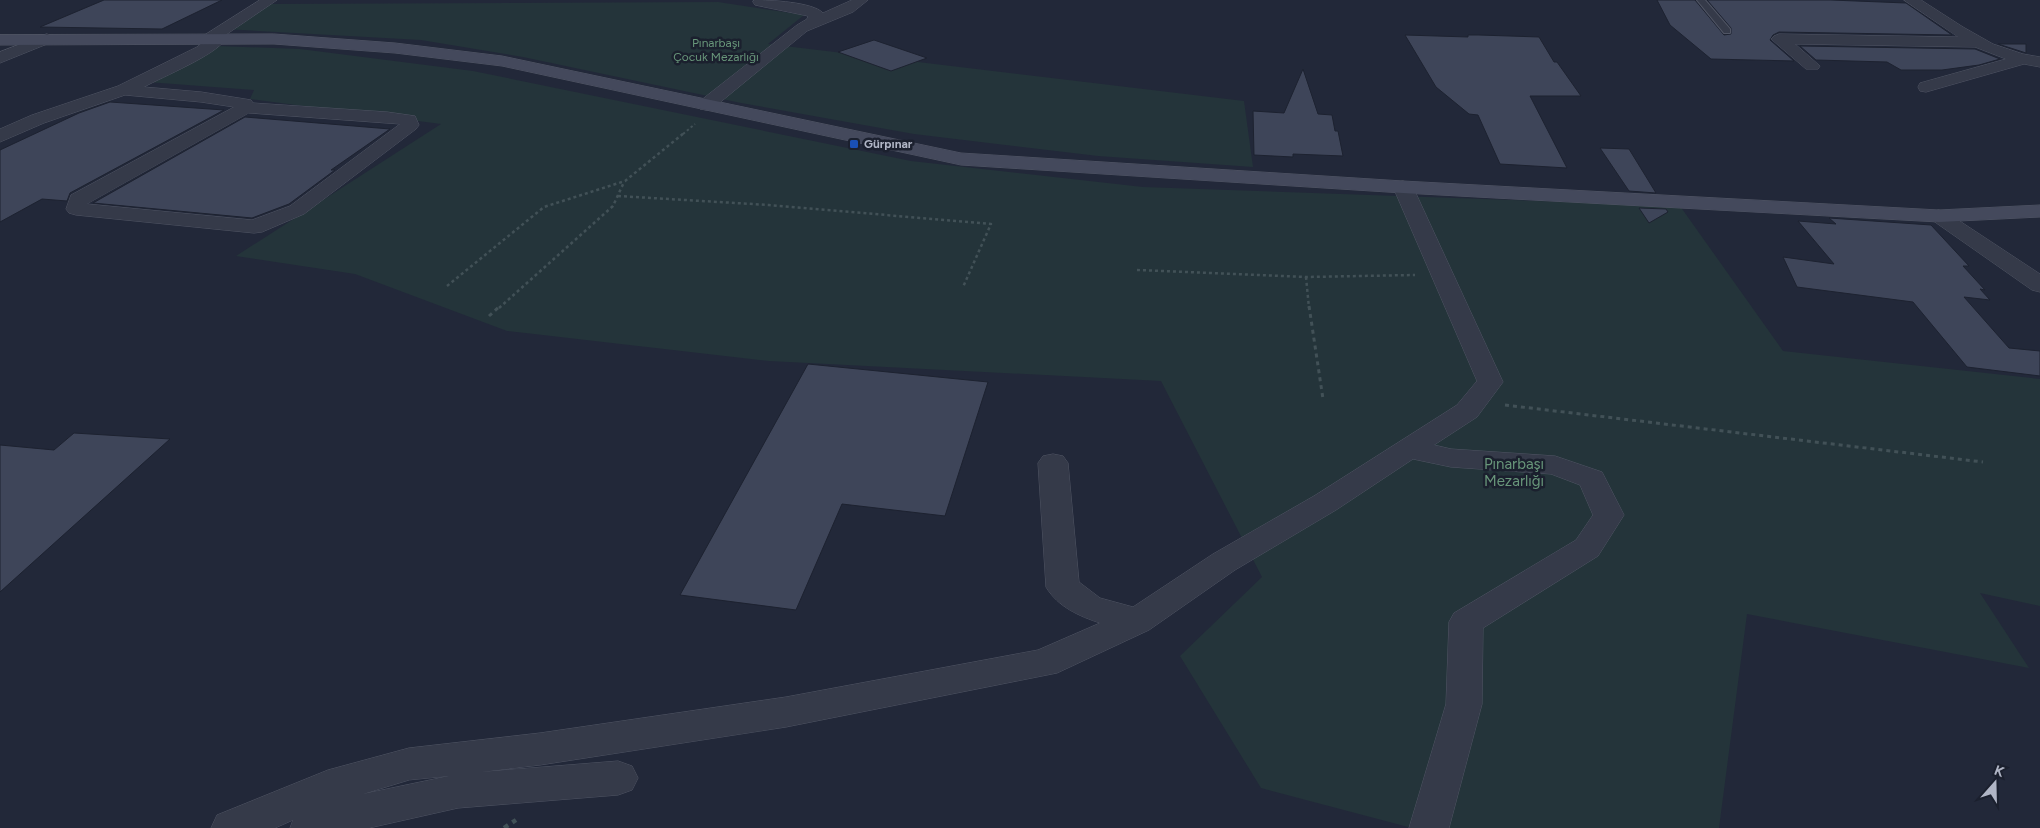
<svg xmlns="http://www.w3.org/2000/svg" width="2040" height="828" font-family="Figtree,sans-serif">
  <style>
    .green { fill: #24343a }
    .building { fill: #3e4559; stroke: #1d2230 }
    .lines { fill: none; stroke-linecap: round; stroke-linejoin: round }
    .lane-casing { stroke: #505564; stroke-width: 2 }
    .street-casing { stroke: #505564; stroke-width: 1 }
    .secondary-casing { stroke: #505564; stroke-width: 1 }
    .path-far3 { stroke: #425157; stroke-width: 2; stroke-dasharray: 2.5 2.5; stroke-linecap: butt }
    .path-far2 { stroke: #425157; stroke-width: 2.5; stroke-dasharray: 3 3; stroke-linecap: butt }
    .path-far1 { stroke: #425157; stroke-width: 3; stroke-dasharray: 4 4; stroke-linecap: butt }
    .path { stroke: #425157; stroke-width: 4.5; stroke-dasharray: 5 5; stroke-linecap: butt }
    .lane { fill: #353a49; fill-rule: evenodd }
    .street { fill: #353a49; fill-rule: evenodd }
    .secondary { fill: #44495c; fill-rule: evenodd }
    .transit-dot { fill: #1a4fb4; stroke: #1b202e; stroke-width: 2 }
    .labels { text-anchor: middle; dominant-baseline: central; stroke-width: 5; stroke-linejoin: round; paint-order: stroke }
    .far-park-label { font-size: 12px; fill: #68967a; stroke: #1b202e }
    .far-poi-label { font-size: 12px; font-weight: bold; fill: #b0b5c5; stroke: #1b202e; text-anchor: start }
    .park-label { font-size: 15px; fill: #68967a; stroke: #1b202e }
  </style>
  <rect width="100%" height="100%" fill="#222839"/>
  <g class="green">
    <path d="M 718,2 L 804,15 L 768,44 L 1244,101 L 1253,167 L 1098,156 L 914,134 L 741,103 L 523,57 L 421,40 L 224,29 L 269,4 Z"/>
    <path d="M 217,46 L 300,49 L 473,71 L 911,161 L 1143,187 L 1680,206 L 1783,351 L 2040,379 L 2040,606 L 1980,593 L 2029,668 L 1747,614 L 1719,828 L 1412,828 L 1261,788 L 1180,656 L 1262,577 L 1161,381 L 769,361 L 507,331 L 355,274 L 236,256 L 441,124 L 250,99 L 254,90 L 147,82 Z"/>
  </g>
  <g class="building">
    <path d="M 104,0 L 222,0 L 162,29 L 40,27 Z"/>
    <path d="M 1657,0 L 1695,0 L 1724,35 L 1731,34 L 1731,28 L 1707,0 L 1831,0 L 1906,3 L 1952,35 L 1779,32 L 1773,35 L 1770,40 L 1794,61 L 1711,59 L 1670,25 Z"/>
    <path d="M 1405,35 L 1468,37 L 1468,35 L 1479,35 L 1539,37 L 1554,62 L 1557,62 L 1581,96 L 1530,96 L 1567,168 L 1500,164 L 1478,115 L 1469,114 L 1436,87 Z"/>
    <path d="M 874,40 L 927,58 L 891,71 L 838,52 Z"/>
    <path d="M 1998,44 L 2026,44 L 2026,53 L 2023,52 Z"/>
    <path d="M 1800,46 L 1975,49 L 2000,59 L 1979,65 L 1942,70 L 1901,70 L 1887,62 L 1816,60 Z"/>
    <path d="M 1303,69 L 1318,114 L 1332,115 L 1335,131 L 1338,131 L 1343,156 L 1293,154 L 1293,157 L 1254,155 L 1253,111 L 1284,113 Z"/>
    <path d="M 110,102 L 224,110 L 70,193 L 67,201 L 42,199 L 0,222 L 0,150 L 79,113 Z"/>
    <path d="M 245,117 L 390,129 L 331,170 L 335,170 L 289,204 L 252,218 L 93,203 Z"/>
    <path d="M 1600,148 L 1629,149 L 1656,193 L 1629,191 Z"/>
    <path d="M 1639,208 L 1666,209 L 1668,212 L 1649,223 Z"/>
    <path d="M 1829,218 L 1931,225 L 1969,266 L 1963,266 L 1985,290 L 1980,289 L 1990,300 L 1964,297 L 2009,348 L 2040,351 L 2040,376 L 1967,367 L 1913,302 L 1797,287 L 1783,257 L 1834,264 L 1798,221 L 1836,224 Z"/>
    <path d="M 808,364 L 988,382 L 945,516 L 842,504 L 796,610 L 680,595 Z"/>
    <path d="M 74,433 L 170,439 L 0,592 L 0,445 L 54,450 Z"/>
  </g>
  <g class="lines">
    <defs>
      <path id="lane" d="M 1697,0 L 1705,0 L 1730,29 L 1730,33 L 1724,33 Z"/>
      <g id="street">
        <path d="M 260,0 L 277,0 L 224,36 L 226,39 C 214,56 164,76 144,87 L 201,92 L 245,99 L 251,100 L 253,103 L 387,112 L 415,116 L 419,125 L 416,129 L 304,214 L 262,232 L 254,233 L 76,215 L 69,213 L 66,209 L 71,195 L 234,107 L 201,102 L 125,95 L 44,123 L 0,142 L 0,129 L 32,115 L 118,86 L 197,47 L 203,42 L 200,39 L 203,36 ZM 249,113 L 400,124 L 290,206 L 252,220 L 87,204 Z"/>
        <path d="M 754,0 C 770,0 813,2 823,13 L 852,0 L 868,0 L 853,12 L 807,31 L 712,109 L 706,110 L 700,109 L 697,105 L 700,101 L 797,25 L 807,19 L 808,16 L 755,5 L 753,2 Z"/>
        <path d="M 1904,0 L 1921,0 L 1963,27 L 1993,44 L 2023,54 L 2040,57 L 2040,67 L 2024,64 L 1926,92 L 1920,91 L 1918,87 L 1920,83 L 2006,59 L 1975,47 L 1795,44 L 1820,66 L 1818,69 L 1806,69 L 1771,39 L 1774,36 L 1779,34 L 1958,37 Z"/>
        <path d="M 47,34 L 52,36 L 55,39 L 52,42 L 0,63 L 0,52 Z"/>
        <path d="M 1403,181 L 1410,183 L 1413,187 L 1503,382 L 1477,417 L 1434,445 L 1451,449 L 1555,456 L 1602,472 L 1624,515 L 1598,556 L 1483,628 L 1482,704 L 1449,828 L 1409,828 L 1446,704 L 1449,622 L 1454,613 L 1576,540 L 1593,515 L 1580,485 L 1551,474 L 1451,467 L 1413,459 L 1336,510 L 1235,570 L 1149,630 L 1057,673 L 786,727 L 540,765 L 481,772 L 618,761 L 632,766 L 638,778 L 632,790 L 618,795 L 458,808 L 369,828 L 290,828 L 293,820 L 275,828 L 211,828 L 217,815 L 328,770 L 409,748 L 540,733 L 786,697 L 1038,650 L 1100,623 C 1079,616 1058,607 1046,587 L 1038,463 L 1043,456 L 1053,454 L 1063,456 L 1068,463 L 1079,582 L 1100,598 L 1133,607 L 1213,554 L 1314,496 L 1457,405 L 1477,381 L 1393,187 L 1396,183 ZM 449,776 L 363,794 L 409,780 Z"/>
        <path d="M 1939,210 L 1946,212 L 2040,274 L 2040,292 L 2032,290 L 1932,220 L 1928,216 L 1932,212 Z"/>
      </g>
      <path id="secondary" d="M 274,34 L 395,43 L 502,56 L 961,153 L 1403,181 L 1939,210 L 2040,205 L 2040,217 L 1939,222 L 1403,193 L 961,165 L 502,66 L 395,53 L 274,44 L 0,45 L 0,35 Z"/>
    </defs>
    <use href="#lane" class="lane-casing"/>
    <use href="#street" class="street-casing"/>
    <use href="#secondary" class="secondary-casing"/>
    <path class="path-far3" d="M 683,134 L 695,124"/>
    <g class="path-far2">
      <path d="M 618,196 L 769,205 L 991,224 L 963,287"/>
      <path d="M 1137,270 L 1306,277 L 1415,275"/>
      <path d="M 1306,277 L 1309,308"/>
      <path d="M 447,286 L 544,207 L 625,181 L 684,133"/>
      <path d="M 499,308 L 613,206 L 624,182"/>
    </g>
    <g class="path-far1">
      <path d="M 1309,306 L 1323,399"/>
      <path d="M 489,316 L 500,306"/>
      <path d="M 1505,405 L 1983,462"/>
    </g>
    <path class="path" d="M 504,828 L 516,820"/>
    <use href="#lane" class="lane"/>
    <use href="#street" class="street"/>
    <use href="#secondary" class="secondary"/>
  </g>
  <rect class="transit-dot" x="849" y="139" width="10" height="10" rx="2.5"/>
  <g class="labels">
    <g class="far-park-label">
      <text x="716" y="43">Pınarbaşı<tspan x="716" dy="14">Çocuk Mezarlığı</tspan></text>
    </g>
    <g class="far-poi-label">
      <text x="864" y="144">Gürpınar</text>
    </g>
    <g class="park-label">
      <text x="1514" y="464">Pınarbaşı<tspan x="1514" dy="17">Mezarlığı</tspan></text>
    </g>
  </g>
  <g transform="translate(1995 783) rotate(20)" stroke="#1b202e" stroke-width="4" paint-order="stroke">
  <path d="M0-4L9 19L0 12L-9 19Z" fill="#b0b5c5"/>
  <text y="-8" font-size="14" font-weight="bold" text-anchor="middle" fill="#b0b5c5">K</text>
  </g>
</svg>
